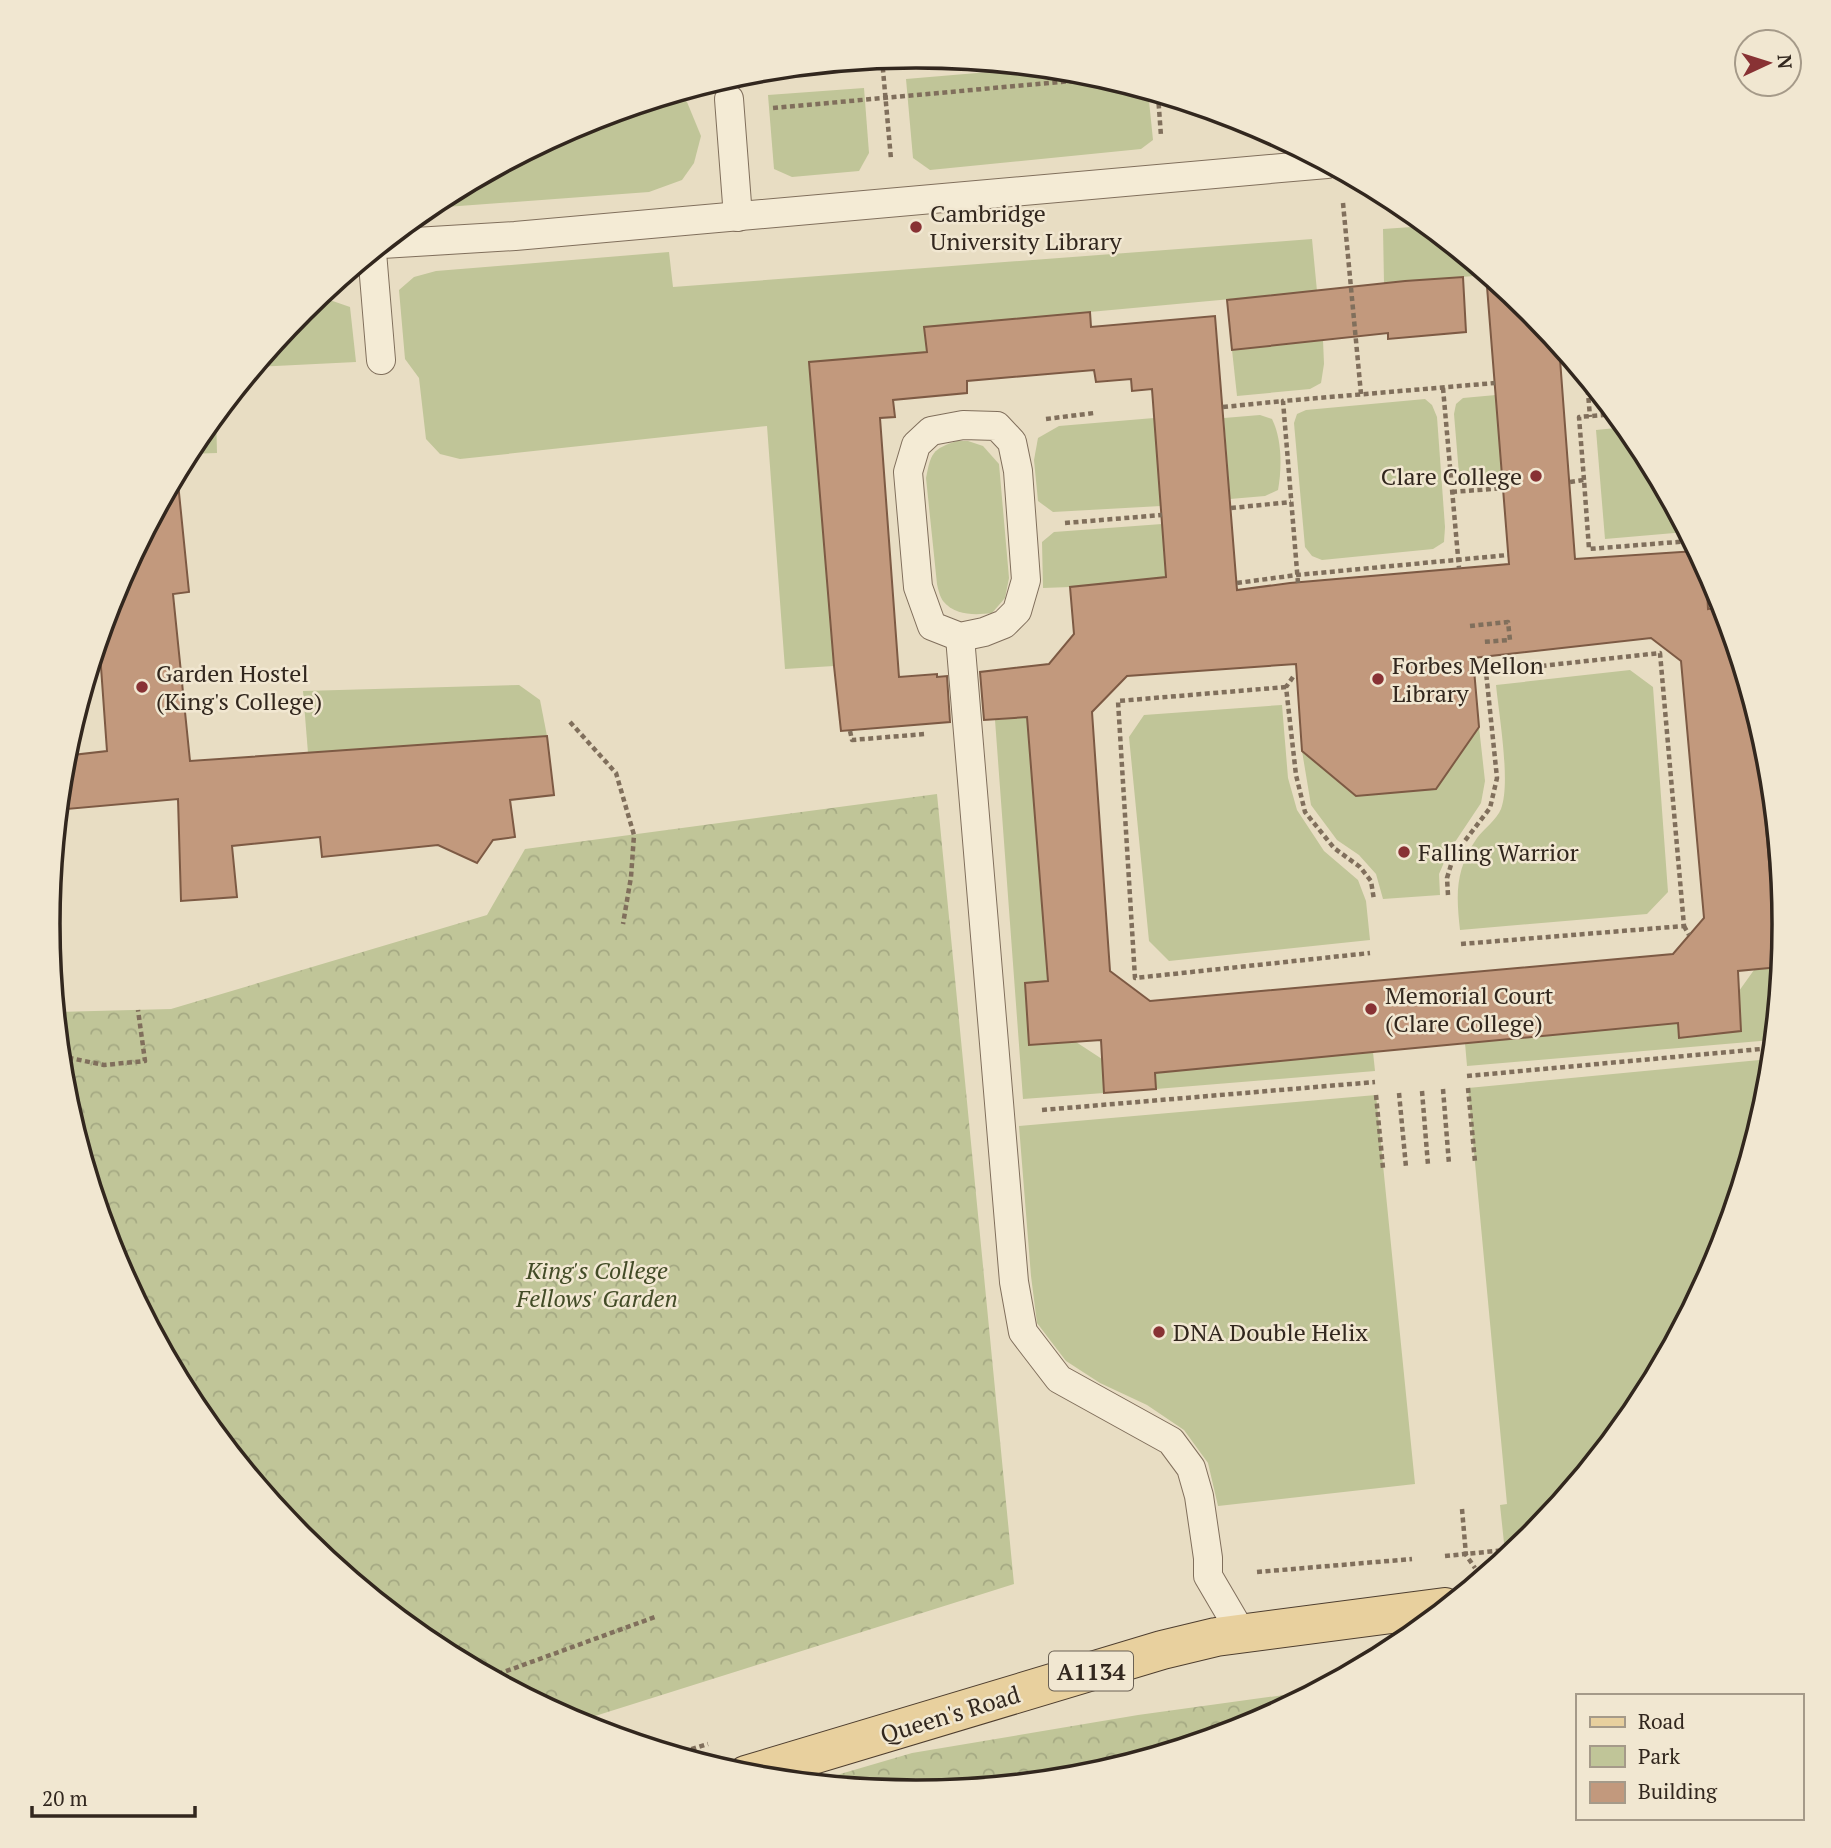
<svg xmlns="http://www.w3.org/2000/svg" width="1831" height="1848" font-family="'PT Serif',serif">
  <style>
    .green { fill: #c0c598 }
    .forest { fill: url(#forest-crowns) }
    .building { fill: #c2997d; stroke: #7d5a44; stroke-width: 2; fill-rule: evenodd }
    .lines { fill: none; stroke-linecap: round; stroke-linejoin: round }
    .lane-casing { stroke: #806f5c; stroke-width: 30 }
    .primary-casing { stroke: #4e3e2f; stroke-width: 40 }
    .path { stroke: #806f5c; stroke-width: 4.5; stroke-dasharray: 5 3.5; stroke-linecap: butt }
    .lane { stroke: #f4ebd5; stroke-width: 28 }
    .primary { stroke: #e8d09e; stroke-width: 38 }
    .poi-dot { fill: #883234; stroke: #f1e7d1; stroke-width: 2.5 }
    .labels { text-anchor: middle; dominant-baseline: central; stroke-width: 5; stroke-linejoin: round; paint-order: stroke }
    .shield { fill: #f1e7d1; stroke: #6b6154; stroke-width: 2 }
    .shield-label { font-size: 23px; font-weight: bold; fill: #32271e }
    .poi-label { font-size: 24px; fill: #32271e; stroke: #f1e7d1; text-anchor: start }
    .park-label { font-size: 24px; font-style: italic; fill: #434c27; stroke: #f1e7d1 }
    .street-label { font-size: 24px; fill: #32271e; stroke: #f1e7d1 }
    .rim { fill: none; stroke: #32271e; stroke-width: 3.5 }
  </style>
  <defs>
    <pattern id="forest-crowns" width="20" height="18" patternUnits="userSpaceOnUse" patternTransform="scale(1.75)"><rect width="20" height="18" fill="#c0c598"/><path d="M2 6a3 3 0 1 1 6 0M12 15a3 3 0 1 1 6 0" fill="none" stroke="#a5a983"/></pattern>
  </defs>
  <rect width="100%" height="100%" fill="#e8ddc3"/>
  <g class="green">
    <path d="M 1036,68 L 1085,73 L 1148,91 L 1153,140 L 1141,149 L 930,170 L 913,158 L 906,79 Z"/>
    <path d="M 864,88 L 869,153 L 859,171 L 792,177 L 774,169 L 768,95 Z"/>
    <path d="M 675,94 L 687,102 L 701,136 L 694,163 L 682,180 L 649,192 L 432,208 L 428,206 L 433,202 L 584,122 Z"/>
    <path d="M 1426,226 L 1487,275 L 1384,283 L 1383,229 Z"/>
    <path d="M 1312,239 L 1317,291 L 925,327 L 927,352 L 809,362 L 834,666 L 785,669 L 767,426 L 460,459 L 440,454 L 426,439 L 419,378 L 405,359 L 399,290 L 414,277 L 436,271 L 669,252 L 673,287 Z"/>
    <path d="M 321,297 L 350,307 L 356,362 L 255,367 C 269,350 302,302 321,297 Z"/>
    <path d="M 1323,340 L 1324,364 L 1321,383 L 1310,389 L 1237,396 L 1232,350 Z"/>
    <path d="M 1496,395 L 1503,479 L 1475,482 L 1464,480 L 1459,474 L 1454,414 L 1456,404 L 1463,398 Z"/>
    <path d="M 1425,399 L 1432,405 L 1437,417 L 1445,527 L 1444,542 L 1433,549 L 1322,560 L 1312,556 L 1305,547 L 1294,423 L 1297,414 L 1306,410 Z"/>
    <path d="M 216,414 L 217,453 L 187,454 L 194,441 Z"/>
    <path d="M 1260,415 L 1272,419 C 1282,439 1282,468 1278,490 L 1265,496 L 1230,499 L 1224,418 Z"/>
    <path d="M 1154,418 L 1161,506 L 1053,512 L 1038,501 L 1034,460 L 1038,438 L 1059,426 Z"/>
    <path d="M 1626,427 L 1638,442 L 1686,532 L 1605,539 L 1596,430 Z"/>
    <path d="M 957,441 L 968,441 L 983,446 L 999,464 L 1009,578 L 1005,598 L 992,613 C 976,615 955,616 943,601 C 940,597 938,589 937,584 L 926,478 C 931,453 932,449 957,441 Z"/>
    <path d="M 1162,524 L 1167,599 L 1124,581 L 1070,587 L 1043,588 L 1042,542 L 1054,532 Z"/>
    <path d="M 1630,670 L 1653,687 L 1668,892 L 1647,914 L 1460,930 C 1456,894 1455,870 1477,838 C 1484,829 1497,819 1501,809 C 1511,783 1499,715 1496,685 Z"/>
    <path d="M 519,685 L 540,700 L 547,736 L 308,753 L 303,691 Z"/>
    <path d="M 1282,705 L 1288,778 L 1297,810 L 1324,851 L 1358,880 L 1366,901 L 1370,940 L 1169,961 L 1149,941 L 1129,737 L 1144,715 Z"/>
    <path d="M 1027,717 L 1048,981 L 1025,983 L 1029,1045 L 1076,1042 L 1102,1059 L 1104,1093 L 1023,1099 L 995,720 Z"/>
    <path d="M 1757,723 L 1767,755 L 1783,918 L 1774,919 Z"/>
    <path d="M 1479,727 L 1485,781 L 1481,803 L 1449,851 L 1439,874 L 1440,895 L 1383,899 L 1376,874 L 1359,855 L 1337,840 L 1311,805 L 1302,751 L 1356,796 L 1436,789 Z"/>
    <path d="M 1780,967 L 1772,1040 L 1467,1066 L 1465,1043 L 1678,1023 L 1679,1038 L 1739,991 L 1754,970 Z"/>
    <path d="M 1373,1052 L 1375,1071 L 1156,1089 L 1155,1073 Z"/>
    <path d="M 1770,1059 L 1767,1094 L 1717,1257 L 1637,1407 L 1529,1538 L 1504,1543 L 1500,1505 L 1507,1504 L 1468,1088 Z"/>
    <path d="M 1376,1095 L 1415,1484 L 1218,1506 L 1208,1463 L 1184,1430 L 1147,1405 L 1100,1383 L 1066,1361 L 1037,1323 L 1031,1276 L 1019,1126 Z"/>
  </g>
  <g class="forest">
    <path d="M 937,794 L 1014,1584 L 576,1722 L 433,1646 L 301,1538 L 193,1406 L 113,1256 L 64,1093 L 56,1012 L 171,1009 L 487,915 L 525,849 Z"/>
    <path d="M 1313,1691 L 1247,1726 L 1084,1776 L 915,1792 L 813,1782 L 912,1753 L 1138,1715 Z"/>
  </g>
  <g class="building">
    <path d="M 1486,274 L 1530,310 L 1559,346 L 1575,559 L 1696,551 L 1706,569 L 1708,609 L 1722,607 L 1757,723 L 1774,919 L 1783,918 L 1784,924 L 1780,967 L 1738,971 L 1741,1031 L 1679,1038 L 1678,1023 L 1373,1052 L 1155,1073 L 1156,1089 L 1104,1093 L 1101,1040 L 1029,1045 L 1025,983 L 1048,981 L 1027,717 L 984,720 L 980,672 L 1049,664 L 1074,634 L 1070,587 L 1166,577 L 1152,389 L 1132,391 L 1131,379 L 1096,382 L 1094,370 L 967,381 L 967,393 L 893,400 L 895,417 L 880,418 L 899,677 L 937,674 L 937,677 L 947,676 L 950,722 L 841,731 L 834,666 L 809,362 L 927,352 L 924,327 L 1090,312 L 1091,327 L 1215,316 L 1237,590 L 1290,583 L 1509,564 ZM 1651,638 L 1681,661 L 1704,918 L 1673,954 L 1150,1001 L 1110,971 L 1092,712 L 1127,676 L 1296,664 L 1302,751 L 1356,796 L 1436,789 L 1479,727 L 1473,658 Z"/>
    <path d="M 1463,277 L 1466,332 L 1388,339 L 1388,333 L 1232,350 L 1227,300 L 1405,281 Z"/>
    <path d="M 177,473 L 189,592 L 173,594 L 190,761 L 547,736 L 554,795 L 510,800 L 515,837 L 493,840 L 477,863 L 438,845 L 322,857 L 320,837 L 232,846 L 237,897 L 181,901 L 178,799 L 67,809 L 63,767 L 64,756 L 107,751 L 99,639 L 114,591 Z"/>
  </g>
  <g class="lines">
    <defs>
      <g id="lane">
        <path d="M 729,99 L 738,217"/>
        <path d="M 382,244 L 515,236 L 1327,164"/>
        <path d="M 372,252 L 381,360"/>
        <path d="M 963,425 L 997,426 L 1012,442 L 1018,471 L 1026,580 L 1017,611 L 1004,624 L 984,632 L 960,637 L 932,626 L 918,587 L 908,472 L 916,445 L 931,431 Z"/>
        <path d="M 960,637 L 1014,1282 L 1023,1332 L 1059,1379 L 1171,1441 L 1191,1468 L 1199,1496 L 1208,1558 L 1208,1576 L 1242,1634"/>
      </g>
      <path id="primary" d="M 746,1775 L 1162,1650 L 1216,1637 L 1445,1607"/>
    </defs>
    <use href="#lane" class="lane-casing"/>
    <use href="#primary" class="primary-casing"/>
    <g class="path">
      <path d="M 882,59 L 891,159"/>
      <path d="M 1158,95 L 1161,136"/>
      <path d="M 773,108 L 1104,78"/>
      <path d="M 1343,203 L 1361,394"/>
      <path d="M 1587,381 L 1590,417"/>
      <path d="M 1443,388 L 1459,568"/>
      <path d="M 1223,407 L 1283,401"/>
      <path d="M 1046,419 L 1094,413"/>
      <path d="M 1584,480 L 1579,417 L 1615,414"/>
      <path d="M 1570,482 L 1584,480 L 1589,549 L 1690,541"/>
      <path d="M 1452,492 L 1504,488"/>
      <path d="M 1231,508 L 1291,502"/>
      <path d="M 1065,523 L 1162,515"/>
      <path d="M 1237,583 L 1297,575 L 1508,555"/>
      <path d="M 1298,583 L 1283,401 L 1495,383"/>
      <path d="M 1470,626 L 1508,622 L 1510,640 L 1483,642"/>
      <path d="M 1293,677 L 1286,687 L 1296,775 L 1305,812 L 1334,848 L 1360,867 L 1371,881 L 1374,900"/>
      <path d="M 1286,687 L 1118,701 L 1135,978 L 1370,953"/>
      <path d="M 570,722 L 616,773 L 634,835 L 631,877 L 623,924"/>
      <path d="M 850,731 L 852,740 L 925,734"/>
      <path d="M 1448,895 L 1447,878 L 1454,855 L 1490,808 L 1497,778 L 1486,672 L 1473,662"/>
      <path d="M 1684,926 L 1689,935"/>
      <path d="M 1461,944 L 1684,926 L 1660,653 L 1486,672"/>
      <path d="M 60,1056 L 104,1065 L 145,1061 L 138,1010"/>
      <path d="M 1467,1076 L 1772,1048"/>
      <path d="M 1468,1088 L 1475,1162"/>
      <path d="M 1443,1089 L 1449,1164"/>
      <path d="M 1422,1091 L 1428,1165"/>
      <path d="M 1399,1093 L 1406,1167"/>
      <path d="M 1376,1095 L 1383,1168"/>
      <path d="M 1042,1110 L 1375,1082"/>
      <path d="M 1462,1509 L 1466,1555 L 1475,1568"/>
      <path d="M 1445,1556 L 1516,1549"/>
      <path d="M 1257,1572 L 1412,1559"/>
      <path d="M 490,1677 L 655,1617"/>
      <path d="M 675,1754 L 708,1744"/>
    </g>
    <use href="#lane" class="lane"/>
    <use href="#primary" class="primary"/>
  </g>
  <g class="poi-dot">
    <circle cx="916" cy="227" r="7"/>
    <circle cx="1536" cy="476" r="7"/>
    <circle cx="1378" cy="679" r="7"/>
    <circle cx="142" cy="687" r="7"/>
    <circle cx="1404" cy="852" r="7"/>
    <circle cx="1371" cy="1009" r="7"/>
    <circle cx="1159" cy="1332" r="7"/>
  </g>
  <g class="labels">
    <rect class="shield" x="1049" y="1651.5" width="84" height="39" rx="5"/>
    <g class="shield-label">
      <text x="1091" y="1671">A1134</text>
    </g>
    <g class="poi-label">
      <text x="930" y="213">Cambridge<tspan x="930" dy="28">University Library</tspan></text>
      <text x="1522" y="476" text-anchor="end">Clare College</text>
      <text x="1392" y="665">Forbes Mellon<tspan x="1392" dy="28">Library</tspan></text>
      <text x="156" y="673">Garden Hostel<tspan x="156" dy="28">(King's College)</tspan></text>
      <text x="1418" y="852">Falling Warrior</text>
      <text x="1385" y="995">Memorial Court<tspan x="1385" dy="28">(Clare College)</tspan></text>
      <text x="1173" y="1332">DNA Double Helix</text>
    </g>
    <g class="park-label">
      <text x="597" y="1270">King's College<tspan x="597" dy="28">Fellows' Garden</tspan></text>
    </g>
    <g class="street-label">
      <text transform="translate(950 1714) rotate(-17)">Queen's Road</text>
    </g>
  </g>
  <path d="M0 0H1831V1848H0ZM60 924a856 856 0 1 1 1712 0a856 856 0 1 1-1712 0Z" fill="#f1e7d1" fill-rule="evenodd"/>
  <path class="rim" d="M60 924a856 856 0 1 1 1712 0a856 856 0 1 1-1712 0Z"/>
  <rect x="1576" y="1694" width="228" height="126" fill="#f1e7d1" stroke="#a59a89" stroke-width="2"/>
  <rect x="1590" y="1717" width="35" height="10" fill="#e8d09e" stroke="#a59a89" stroke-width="2"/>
  <text x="1638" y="1729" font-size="21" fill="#32271e">Road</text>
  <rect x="1590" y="1746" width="35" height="21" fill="#c0c598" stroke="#a59a89" stroke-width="2"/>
  <text x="1638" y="1764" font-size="21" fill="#32271e">Park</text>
  <rect x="1590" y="1782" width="35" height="21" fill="#c2997d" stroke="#a59a89" stroke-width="2"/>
  <text x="1638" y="1799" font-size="21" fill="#32271e">Building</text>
  <g transform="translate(1768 63) rotate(86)"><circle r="33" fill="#f1e7d1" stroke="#a59a89" stroke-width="2"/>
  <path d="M0-5L12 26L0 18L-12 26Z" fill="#883234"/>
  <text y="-10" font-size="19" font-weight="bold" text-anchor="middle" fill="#32271e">N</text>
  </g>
  <path d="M32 1806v10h163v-10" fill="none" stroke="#32271e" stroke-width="3.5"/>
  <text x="42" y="1806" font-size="21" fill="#32271e" stroke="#f1e7d1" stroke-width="5" paint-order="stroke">20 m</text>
</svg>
